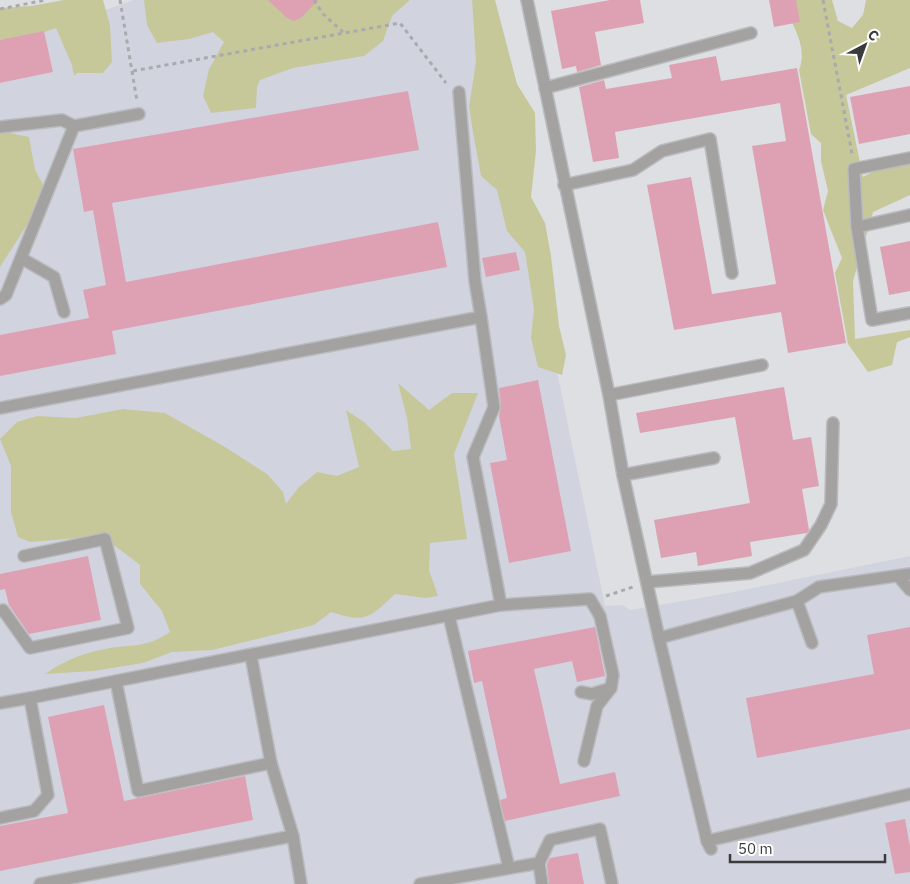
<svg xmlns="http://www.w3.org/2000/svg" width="910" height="884" font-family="'IBM Plex Sans',sans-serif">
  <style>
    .built { fill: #d1d4df }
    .green { fill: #c6c89a }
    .building { fill: #dda1b3 }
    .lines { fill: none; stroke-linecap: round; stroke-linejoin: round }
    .service-casing { stroke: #b9bbbe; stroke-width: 14 }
    .path { stroke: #a8aaad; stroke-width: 3; stroke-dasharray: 4 4; stroke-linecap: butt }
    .service { stroke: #a4a2a1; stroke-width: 11 }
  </style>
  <rect width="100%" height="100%" fill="#dddfe3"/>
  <path class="built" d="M 134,0 L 481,0 L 605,606 L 623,605 L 630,610 L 729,593 L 910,556 L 910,884 L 0,884 L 0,83 L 53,72 L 44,31 Z"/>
  <g class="green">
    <path d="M 64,0 L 103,0 L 110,25 L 112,62 L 103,73 L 77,73 L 74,76 L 72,65 L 56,28 L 30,37 L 0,40 L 0,8 L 31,6 Z"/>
    <path d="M 144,0 L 410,0 L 392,16 L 383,41 L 364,56 L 293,68 L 260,80 L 257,87 L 256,108 L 211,113 L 203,96 L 209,69 L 224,42 L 213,32 L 189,39 L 157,43 L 147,25 Z"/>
    <path d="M 472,0 L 495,0 L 517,84 L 535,113 L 536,151 L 531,197 L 545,223 L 551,256 L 559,326 L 566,355 L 562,375 L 538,367 L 531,338 L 534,309 L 525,252 L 507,231 L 497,190 L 481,176 L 473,132 L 469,107 L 476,62 Z"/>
    <path d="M 782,0 L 832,0 L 838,21 L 852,28 L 863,15 L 866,0 L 910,0 L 910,68 L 846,95 L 863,177 L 910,152 L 910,195 L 873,212 L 853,281 L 855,339 L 910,330 L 910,337 L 897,342 L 892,365 L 868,372 L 848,344 L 835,273 L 842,258 L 823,210 L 828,191 L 821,161 L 821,143 L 811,134 L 799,70 C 809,45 790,23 782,0 Z"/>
    <path d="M 0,131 L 29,137 L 35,170 L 44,186 L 32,217 L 0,267 Z"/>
    <path d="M 398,383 L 429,410 L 452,393 L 478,393 L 454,454 L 467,539 L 430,543 L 429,570 L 438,596 L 425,598 L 395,594 C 369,619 365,623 331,612 L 314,625 L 212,650 L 172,652 L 143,663 L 93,671 L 45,674 C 65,660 86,652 110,648 C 137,644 145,648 170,632 L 162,611 L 140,584 L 140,565 L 102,536 L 30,542 L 18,537 L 11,512 L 11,466 L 0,439 L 17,422 L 37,416 L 76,418 L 123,409 L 165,413 L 225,447 L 267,474 L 283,492 L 286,504 L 298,488 L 317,472 L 337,476 L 359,467 L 346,410 L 364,422 L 393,451 L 411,449 L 407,418 Z"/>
  </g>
  <g class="building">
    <path d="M 268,0 L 318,0 L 301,18 L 294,21 L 287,18 Z"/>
    <path d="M 610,0 L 640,0 L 644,23 L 595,32 L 601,65 L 577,72 L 576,66 L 562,69 L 551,11 Z"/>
    <path d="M 769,0 L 796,0 L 800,22 L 774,27 Z"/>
    <path d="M 44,31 L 53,72 L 0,83 L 0,40 Z"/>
    <path d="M 716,56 L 721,81 L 797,68 L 846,343 L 788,353 L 781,312 L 674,330 L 647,185 L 691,177 L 712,294 L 776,284 L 752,146 L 786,141 L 780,103 L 615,132 L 619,158 L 593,162 L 579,87 L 604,80 L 606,89 L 672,78 L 669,65 Z"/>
    <path d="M 910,86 L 910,134 L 859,144 L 850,97 Z"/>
    <path d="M 408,91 L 419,150 L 112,203 L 126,282 L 438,222 L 447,267 L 112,331 L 116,354 L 0,376 L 0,335 L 89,318 L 83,290 L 106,285 L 93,210 L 84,212 L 73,149 Z"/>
    <path d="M 910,241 L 910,291 L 889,295 L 880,247 Z"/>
    <path d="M 516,252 L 520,270 L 486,277 L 482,258 Z"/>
    <path d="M 538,380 L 571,551 L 509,563 L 490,463 L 507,460 L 499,416 L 501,406 L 499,388 Z"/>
    <path d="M 784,387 L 793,440 L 811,437 L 819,486 L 802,489 L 809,530 L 807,533 L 750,542 L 752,556 L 698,566 L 696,552 L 661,558 L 654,520 L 750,503 L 735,417 L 640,433 L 636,413 Z"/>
    <path d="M 88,556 L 101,620 L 29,634 L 9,605 L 5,589 L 0,590 L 0,574 Z"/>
    <path d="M 595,627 L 605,676 L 577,682 L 572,661 L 534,669 L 560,784 L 615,772 L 620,796 L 505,821 L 500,800 L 507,798 L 482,681 L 474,683 L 468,651 Z"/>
    <path d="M 910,627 L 910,729 L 757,758 L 746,698 L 874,674 L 867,635 Z"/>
    <path d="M 104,705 L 124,801 L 245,776 L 253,820 L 0,871 L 0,826 L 68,813 L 48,717 Z"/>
    <path d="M 905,819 L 910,846 L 910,872 L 895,874 L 885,823 Z"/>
    <path d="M 578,853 L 584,884 L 549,884 L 547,864 L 550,858 Z"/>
  </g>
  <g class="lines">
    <defs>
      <g id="service">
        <path d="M 527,0 L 609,395 L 623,475 L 659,638 L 797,601 L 819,587 L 910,574"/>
        <path d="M 545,88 L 751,33"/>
        <path d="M 459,92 L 475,281 L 481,317"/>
        <path d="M 0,127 L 62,120 L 74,126 L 139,114"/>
        <path d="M 564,185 L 633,170 L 662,151 L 710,139 L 732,273"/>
        <path d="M 910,215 L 857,227 L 872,320 L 910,313"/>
        <path d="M 857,227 L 854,169 L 910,158"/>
        <path d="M 21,258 L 54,277 L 64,312"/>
        <path d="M 0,299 L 6,295 L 74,126"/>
        <path d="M 609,395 L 762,365"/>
        <path d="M 0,408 L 481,317 L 494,407 L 473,457 L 501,605"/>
        <path d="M 623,475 L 714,458"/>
        <path d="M 898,576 L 910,590"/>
        <path d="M 647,582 L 750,573 L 804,550 L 821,525 L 831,504 L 833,423"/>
        <path d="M 797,601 L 812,643"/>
        <path d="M 0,611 L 3,610 L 30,648 L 128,628 L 105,539 L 24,556"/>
        <path d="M 449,616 L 509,868"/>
        <path d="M 659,638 L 707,841 L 711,849"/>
        <path d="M 116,681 L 138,791 L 271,763"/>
        <path d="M 581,692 L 592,694 L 611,688"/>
        <path d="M 30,698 L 501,605 L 590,599 L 600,616 L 613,675 L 611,688 L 597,706 L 584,761"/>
        <path d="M 0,703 L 30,698 L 48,795 L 34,811 L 0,818"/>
        <path d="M 293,836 L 301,884"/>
        <path d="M 707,841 L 910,794"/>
        <path d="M 539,863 L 542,884"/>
        <path d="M 40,884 L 293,836 L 271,763 L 251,656"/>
        <path d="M 420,884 L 539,863 L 550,840 L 600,829 L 612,884"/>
      </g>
    </defs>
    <use href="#service" class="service-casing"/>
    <g class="path">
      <path d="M 120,0 L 137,101"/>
      <path d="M 314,0 L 323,14 L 343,32"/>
      <path d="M 823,0 L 852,154"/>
      <path d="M 0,9 L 46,0"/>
      <path d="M 133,71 L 400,23 L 446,83"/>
      <path d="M 606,596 L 633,587"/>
    </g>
    <use href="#service" class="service"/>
  </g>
  <g transform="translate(865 45) rotate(41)" stroke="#ffffff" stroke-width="4" paint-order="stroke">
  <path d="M0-4L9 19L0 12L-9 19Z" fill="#3b3b3d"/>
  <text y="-8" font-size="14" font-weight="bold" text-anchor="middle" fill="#3b3b3d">С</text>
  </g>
  <path d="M730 854v8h155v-8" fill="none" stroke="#3b3b3d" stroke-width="2.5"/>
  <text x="738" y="854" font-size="15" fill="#3b3b3d" stroke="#ffffff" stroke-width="4" paint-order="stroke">50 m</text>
</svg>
